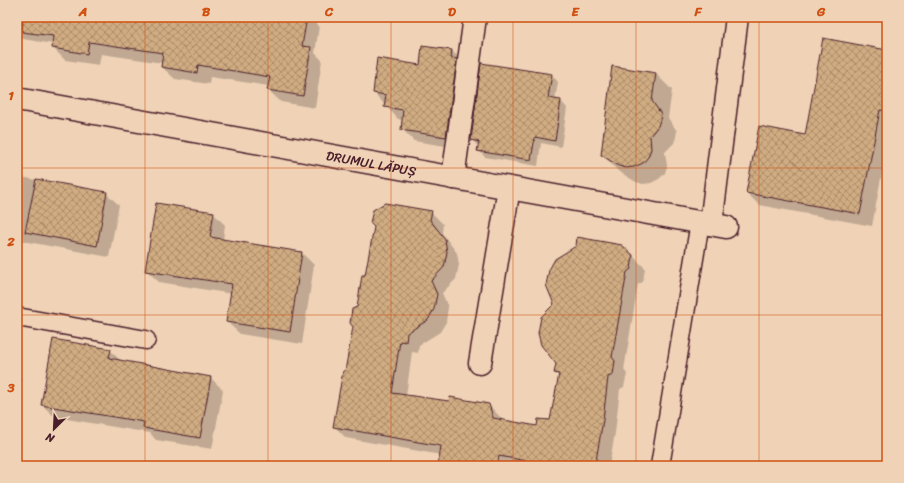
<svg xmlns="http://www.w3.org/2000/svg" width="904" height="483" font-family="Sriracha,sans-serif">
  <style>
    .water { fill: url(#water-rules); stroke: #6d859b }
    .shadow { fill: #0003 }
    .building { fill: url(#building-cross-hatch); stroke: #4a1f2b }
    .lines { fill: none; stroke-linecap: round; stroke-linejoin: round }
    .service-casing { stroke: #4a1f2b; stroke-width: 21 }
    .minor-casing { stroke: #4a1f2b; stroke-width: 25 }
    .service { stroke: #f0d3b7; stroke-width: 18 }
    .minor { stroke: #f0d3b7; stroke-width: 22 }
    .grid { fill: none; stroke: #d05011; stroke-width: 1; stroke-opacity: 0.55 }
    .labels { text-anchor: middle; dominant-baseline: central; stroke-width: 4; stroke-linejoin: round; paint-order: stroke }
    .street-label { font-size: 13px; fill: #4a1f2b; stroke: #f0d3b7 }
    .neatline { fill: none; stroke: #d05011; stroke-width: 1.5 }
    .grid-label { font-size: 13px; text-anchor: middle; font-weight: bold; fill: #d05011 }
  </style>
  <defs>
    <pattern id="water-rules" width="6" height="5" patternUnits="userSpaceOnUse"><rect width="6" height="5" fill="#85c9e6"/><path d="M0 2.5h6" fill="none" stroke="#74acc5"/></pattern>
    <pattern id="building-cross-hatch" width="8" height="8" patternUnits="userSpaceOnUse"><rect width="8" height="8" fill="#d0ac82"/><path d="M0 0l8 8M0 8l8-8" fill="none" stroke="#ab8b6b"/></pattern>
  </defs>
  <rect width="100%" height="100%" fill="#f0d3b7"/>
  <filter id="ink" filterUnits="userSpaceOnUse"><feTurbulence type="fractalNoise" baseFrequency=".025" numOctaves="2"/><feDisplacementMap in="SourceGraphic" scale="8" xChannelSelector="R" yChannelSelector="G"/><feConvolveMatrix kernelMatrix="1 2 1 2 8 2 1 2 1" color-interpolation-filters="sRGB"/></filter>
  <g filter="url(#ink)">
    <path class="water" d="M 17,377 L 21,378 L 18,404 L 17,404 Z"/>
    <g class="shadow">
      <path d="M 17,17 L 311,17 L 319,26 L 315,53 L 322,60 L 315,108 L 281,102 L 268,90 L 269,86 L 210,77 L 209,84 L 175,79 L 162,67 L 163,63 L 101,54 L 99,65 L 65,60 L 53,48 L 53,44 L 17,38 Z"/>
      <path d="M 423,47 L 452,51 L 464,63 L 458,148 L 414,141 L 402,129 L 403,120 L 398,119 L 374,93 L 420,66 Z"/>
      <path d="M 887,51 L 887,146 L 872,226 L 759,205 L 747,193 L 805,136 Z"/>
      <path d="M 482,64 L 552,75 L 558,82 L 555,100 L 561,101 L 567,108 L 561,147 L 541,143 L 538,166 L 485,157 L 479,151 L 478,146 L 472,140 Z"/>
      <path d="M 656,74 L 672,90 L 668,118 L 677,131 L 676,137 L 674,143 L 665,152 L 667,166 L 665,173 L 659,179 L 651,183 L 643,184 L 636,182 L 618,171 L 602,154 Z"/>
      <path d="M 17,173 L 21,177 L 106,193 L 119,205 L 109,257 L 17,240 Z"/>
      <path d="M 431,212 L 443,224 L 442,233 L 457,253 L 459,265 L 456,279 L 442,293 L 448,307 L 446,322 L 440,332 L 419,345 L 418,353 L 412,352 L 406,396 L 450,402 L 489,405 L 501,418 L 502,421 L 538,427 L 551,422 L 559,377 L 555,373 L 633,256 L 645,268 L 643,282 L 638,284 L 624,370 L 627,374 L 624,387 L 620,389 L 615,433 L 609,466 L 439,466 L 441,455 L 346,438 L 334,426 L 346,372 L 357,307 L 365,276 Z"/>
      <path d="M 213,213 L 225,225 L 223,240 L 302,253 L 314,265 L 302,344 L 240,334 L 227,322 L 232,294 L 159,282 L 146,270 Z"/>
      <path d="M 110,350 L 122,362 L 211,378 L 223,390 L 212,449 L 156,440 L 150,433 L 55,417 L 42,405 Z"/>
    </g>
    <g class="building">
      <path d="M 23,17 L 307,17 L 302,46 L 311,47 L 303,96 L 267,90 L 270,77 L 198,65 L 197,73 L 161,67 L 163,53 L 89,42 L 87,54 L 52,48 L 53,36 L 22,32 Z"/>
      <path d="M 823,38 L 887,50 L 887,111 L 880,110 L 860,214 L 746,193 L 759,126 L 805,135 Z"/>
      <path d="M 422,46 L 452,50 L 451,58 L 457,59 L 446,137 L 401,130 L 403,110 L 384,107 L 386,95 L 373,93 L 377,58 L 420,65 Z"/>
      <path d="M 481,63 L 552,74 L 548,98 L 561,100 L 555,141 L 535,137 L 531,160 L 477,151 L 479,142 L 471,140 Z"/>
      <path d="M 612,66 L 656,73 L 652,101 L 661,114 L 660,120 L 658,126 L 650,136 L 651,149 L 648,157 L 643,163 L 634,167 L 626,168 L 619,166 L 601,155 Z"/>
      <path d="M 36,179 L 107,192 L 97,246 L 25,232 Z"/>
      <path d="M 156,203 L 214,212 L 210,237 L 302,252 L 290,332 L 226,322 L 232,284 L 145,271 Z"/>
      <path d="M 385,203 L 432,211 L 430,220 L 445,239 L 447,252 L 444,267 L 431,281 L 437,294 L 434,309 L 428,320 L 407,333 L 406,342 L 400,341 L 392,393 L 449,401 L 450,397 L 489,404 L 493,418 L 537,426 L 538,419 L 550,420 L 559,374 L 554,373 L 556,364 L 541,345 L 538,333 L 541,317 L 554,304 L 546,285 L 549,270 L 555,259 L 576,246 L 577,237 L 622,245 L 633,255 L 631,269 L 627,272 L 612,357 L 615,361 L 613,375 L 608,377 L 603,420 L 595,466 L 554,466 L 499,456 L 497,466 L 438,466 L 441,446 L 333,427 L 343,371 L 345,371 L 353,327 L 350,323 L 352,309 L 357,307 L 362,275 L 365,275 L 374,227 L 370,223 L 373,210 Z"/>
      <path d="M 53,339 L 111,349 L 109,358 L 211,377 L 200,438 L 143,428 L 144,422 L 41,405 Z"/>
    </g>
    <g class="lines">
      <defs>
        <g id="service">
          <path d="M 17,317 L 146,340"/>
          <path d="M 660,466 L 700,222"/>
        </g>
        <g id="minor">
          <path id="s1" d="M 17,99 L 726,227"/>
          <path d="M 453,178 L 475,17"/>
          <path d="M 711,224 L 737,17"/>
          <path d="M 480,363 L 509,188"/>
        </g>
      </defs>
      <use href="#service" class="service-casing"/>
      <use href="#minor" class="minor-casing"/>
      <use href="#service" class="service"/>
      <use href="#minor" class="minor"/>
    </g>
  </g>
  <path class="grid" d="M 145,17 L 145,466M 268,17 L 268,466M 391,17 L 391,466M 513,17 L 513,466M 636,17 L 636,466M 759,17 L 759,466M 17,168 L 887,168M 17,315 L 887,315"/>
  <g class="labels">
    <g class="street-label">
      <text stroke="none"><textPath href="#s1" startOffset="360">DRUMUL LĂPUȘ</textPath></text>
    </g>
  </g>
  <rect width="904" height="483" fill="none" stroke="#f0d3b7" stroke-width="44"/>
  <g transform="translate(54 429) rotate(204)" stroke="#f0d3b7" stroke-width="3" paint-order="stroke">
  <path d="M0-3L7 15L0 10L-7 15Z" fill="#4a1f2b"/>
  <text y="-6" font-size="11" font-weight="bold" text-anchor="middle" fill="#4a1f2b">N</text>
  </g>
  <rect x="22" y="22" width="860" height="439" class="neatline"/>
  <g class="grid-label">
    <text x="83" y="16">A</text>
    <text x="206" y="16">B</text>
    <text x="329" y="16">C</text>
    <text x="452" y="16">D</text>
    <text x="575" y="16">E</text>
    <text x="698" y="16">F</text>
    <text x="821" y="16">G</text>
    <text x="11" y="100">1</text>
    <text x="11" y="246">2</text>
    <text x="11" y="392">3</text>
  </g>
</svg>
